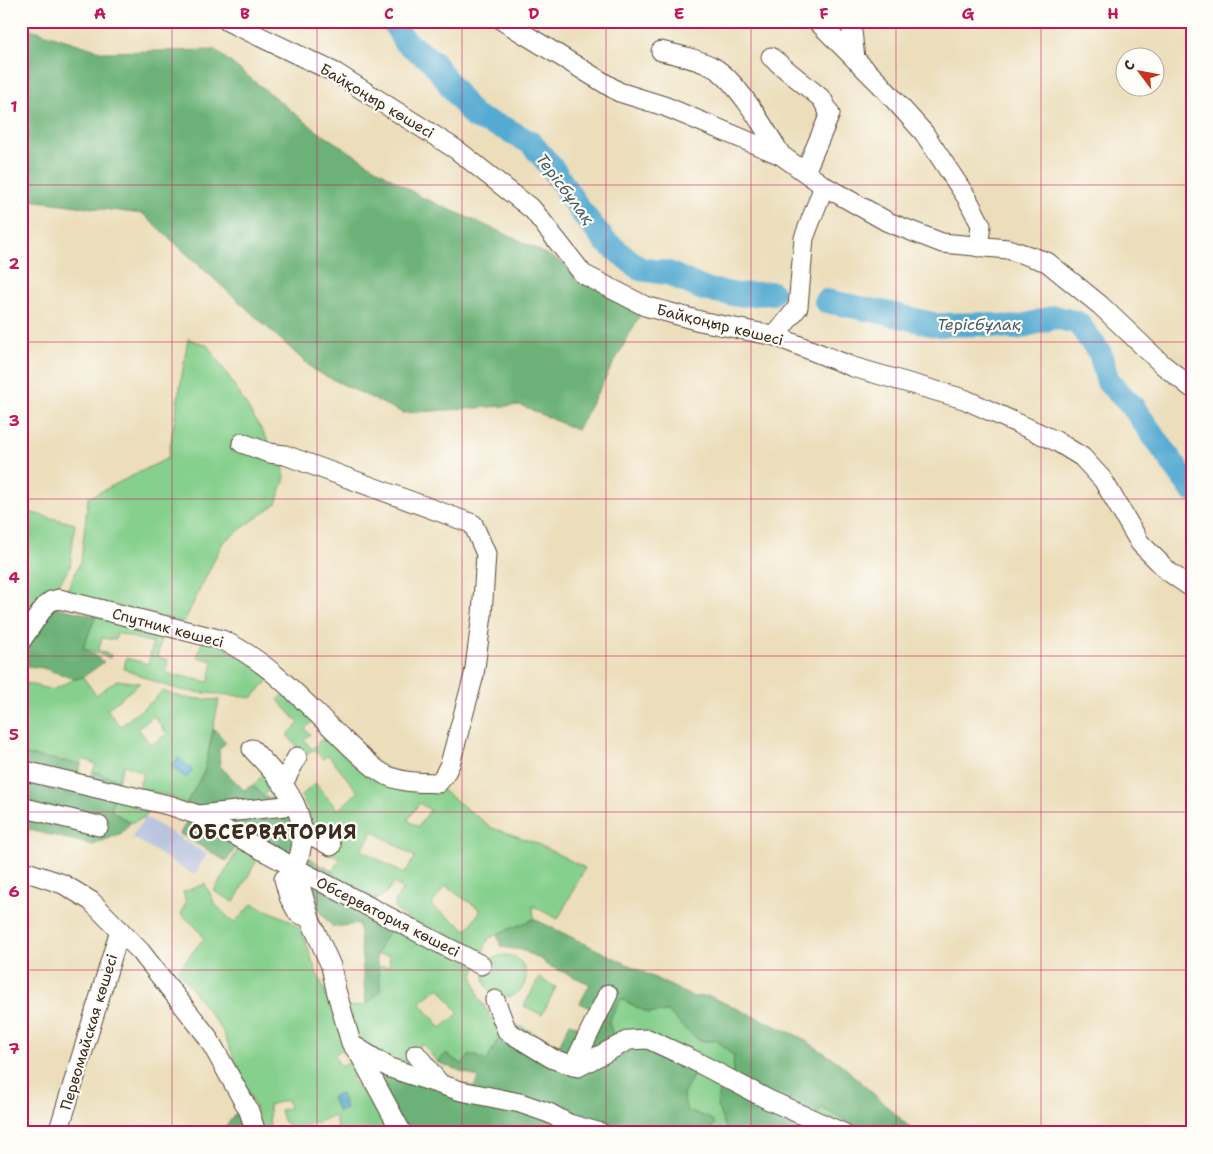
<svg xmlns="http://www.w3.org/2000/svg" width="1213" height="1154" font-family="'Shantell Sans',sans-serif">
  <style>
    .industrial { fill: #b9c5de }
    .green { fill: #86d08d; stroke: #607d56; fill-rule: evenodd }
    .forest { fill: #6cb278; stroke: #546e4b }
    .water { fill: #54aad1; stroke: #486a78 }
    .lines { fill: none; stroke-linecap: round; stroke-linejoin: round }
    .river { stroke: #54aad1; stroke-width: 24 }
    .minor-casing { stroke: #564536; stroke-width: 21 }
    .minor { stroke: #fff; stroke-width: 19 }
    .grid { fill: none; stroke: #c2185b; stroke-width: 1; stroke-opacity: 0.55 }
    .labels { text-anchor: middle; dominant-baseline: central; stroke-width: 4.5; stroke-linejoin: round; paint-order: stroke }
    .street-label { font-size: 15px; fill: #3b2a1e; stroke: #fdfcf7 }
    .water-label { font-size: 16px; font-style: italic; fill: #455d66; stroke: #fdfcf7 }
    .district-label { font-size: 20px; font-weight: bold; letter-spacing: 1px; fill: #3b2a1e; stroke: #fdfcf7 }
    .neatline { fill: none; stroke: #c2185b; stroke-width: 2 }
    .grid-label { font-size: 16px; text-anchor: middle; font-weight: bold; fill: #c2185b }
  </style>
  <rect width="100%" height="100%" fill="#fdfcf7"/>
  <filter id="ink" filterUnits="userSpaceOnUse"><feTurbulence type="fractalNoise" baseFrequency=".02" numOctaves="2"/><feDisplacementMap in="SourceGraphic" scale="10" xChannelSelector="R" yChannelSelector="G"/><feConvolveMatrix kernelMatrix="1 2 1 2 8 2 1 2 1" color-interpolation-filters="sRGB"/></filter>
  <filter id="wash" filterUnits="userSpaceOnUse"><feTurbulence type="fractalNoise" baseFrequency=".0096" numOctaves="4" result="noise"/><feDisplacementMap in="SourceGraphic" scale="20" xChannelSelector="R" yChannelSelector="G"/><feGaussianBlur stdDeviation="1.12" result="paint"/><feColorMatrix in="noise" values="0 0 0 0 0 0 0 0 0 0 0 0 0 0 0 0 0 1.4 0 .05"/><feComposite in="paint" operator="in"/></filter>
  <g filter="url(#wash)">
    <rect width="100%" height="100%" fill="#ecdebb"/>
    <path class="industrial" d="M 145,817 L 207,854 L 194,875 L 132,837 Z"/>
    <g class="green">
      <path d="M 188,339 L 207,345 L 229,377 L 283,465 L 285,478 L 276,504 L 223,542 L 184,622 L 65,594 L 81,561 L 88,498 L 168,458 Z"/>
      <path d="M 21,510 L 75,524 L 70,567 L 21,641 Z"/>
      <path d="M 96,616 L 164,629 L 157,657 L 168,660 L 166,673 L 209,682 L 213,661 L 197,657 L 203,639 L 220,644 L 271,677 L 252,698 C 230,694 208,694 186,691 C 167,688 143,676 124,669 L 126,658 L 148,664 L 153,643 L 117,633 L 115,640 L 102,638 L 98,651 L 111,655 L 110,658 L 83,648 Z"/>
      <path d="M 83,677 L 96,695 L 117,680 L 140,683 L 107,709 L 120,726 L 154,700 L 162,691 L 185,698 L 219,700 L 204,772 L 186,804 L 172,797 L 138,788 L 144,773 L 124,765 L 118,780 L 93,771 L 96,764 L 83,759 L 81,764 L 21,754 L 21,700 L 26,683 L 52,690 L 75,679 ZM 154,716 L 167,734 L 151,745 L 138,728 Z"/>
      <path d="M 287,691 L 317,717 L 305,729 L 310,734 L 304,740 L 312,749 L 330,731 L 355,756 L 441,789 L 492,828 L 534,842 L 585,868 L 558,919 L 533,906 L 534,919 L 489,938 L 480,958 L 412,922 L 395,909 L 396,900 L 403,889 L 394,883 L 386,893 L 377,899 C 353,893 349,889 332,871 L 340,859 L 331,853 L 310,828 L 309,811 L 301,796 L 315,783 L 338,810 L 358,792 L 328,755 L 323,759 L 313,749 L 305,756 L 287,735 L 299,723 L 278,700 ZM 419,803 L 430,810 L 418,827 L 408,820 ZM 373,831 L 415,857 L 404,874 L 362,850 ZM 445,886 L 481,910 L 467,930 L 431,906 Z"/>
      <path d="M 265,773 L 275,783 L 263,796 L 253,785 Z"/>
      <path d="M 114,797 L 152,804 L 145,817 L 130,823 L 111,810 Z"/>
      <path d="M 240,846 L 259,856 L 234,902 L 214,891 Z"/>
      <path d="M 205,884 L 215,904 L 234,923 L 252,904 C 268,912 291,917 302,932 L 317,974 L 335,1010 L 348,1046 L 334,1055 L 341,1067 L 356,1058 L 364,1071 L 352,1079 L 359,1090 L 372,1082 L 398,1133 L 338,1133 L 335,1116 L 293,1130 L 283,1121 L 280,1110 L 289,1108 L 287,1100 L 269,1105 L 270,1133 L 261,1133 L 255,1107 L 222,1030 L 178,970 L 204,938 L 196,927 L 181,914 L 186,902 L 183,892 Z"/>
      <path d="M 392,924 L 477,966 L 473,974 L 479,998 L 501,1033 L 487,1061 L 462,1064 L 446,1055 L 437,1062 L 423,1044 L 409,1054 L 422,1072 L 359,1046 L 346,1007 L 366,1005 L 381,991 L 377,967 L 390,966 L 389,955 L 376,955 ZM 439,987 L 459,1013 L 441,1028 L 420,1003 Z"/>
      <circle cx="505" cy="976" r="21"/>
      <path d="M 539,978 L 556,987 L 542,1015 L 524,1006 Z"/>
      <path d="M 621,998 L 648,1013 L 669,1012 L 698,1040 L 716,1040 L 734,1056 L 732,1078 L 625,1049 L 613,1036 L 609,1022 Z"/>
      <path d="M 515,1024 L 559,1045 L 555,1056 L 513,1033 Z"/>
      <path d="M 697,1069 L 815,1118 L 821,1108 L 877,1124 L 884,1133 L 808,1133 L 721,1088 L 717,1106 L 728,1133 L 709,1133 L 715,1123 L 687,1111 L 683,1095 Z"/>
    </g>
    <g class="forest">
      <path d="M 21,26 L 103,52 L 215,50 L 317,131 L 421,197 L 519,240 L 645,306 L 577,430 L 520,405 L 403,413 L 315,371 L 143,214 L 21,199 Z"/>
      <path d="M 53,607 L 96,616 L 83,648 L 104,662 L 83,677 L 75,679 L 43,668 L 21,665 L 21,646 Z"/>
      <path d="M 214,729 L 226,742 L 219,750 L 220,766 L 244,790 L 253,785 L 263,796 L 295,805 L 292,864 L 186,804 L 204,772 Z"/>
      <path d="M 21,754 L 81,764 L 78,773 L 91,777 L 93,771 L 118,780 L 111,810 L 130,823 L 122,833 L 93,845 L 21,828 Z"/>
      <path d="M 190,816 L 240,842 L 226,861 L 180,834 Z"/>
      <path d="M 309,857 L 321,866 L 326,866 L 332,871 L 345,885 L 357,894 L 377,899 L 375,902 L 357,898 L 304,868 Z"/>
      <path d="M 313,881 L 392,924 L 376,955 L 381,991 L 366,1005 L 359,924 L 333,927 L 315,907 Z"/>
      <path d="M 534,919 L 635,968 L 693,997 L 709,996 L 800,1037 L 841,1064 L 916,1133 L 884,1133 L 877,1124 L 862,1129 L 821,1108 L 815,1118 L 732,1078 L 734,1056 L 716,1040 C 697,1047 681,1025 669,1012 L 648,1013 L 621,999 L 609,1022 L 613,1036 L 625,1048 L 634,1032 L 697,1068 L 683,1095 L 687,1111 L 708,1117 L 715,1123 L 709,1133 L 402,1133 L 375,1082 L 397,1071 L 474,1087 L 479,1078 L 437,1062 L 446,1054 L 462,1064 L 471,1054 L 487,1061 L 501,1033 L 555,1056 L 559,1045 L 570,1023 L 587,1031 L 597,1011 L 580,1003 L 590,984 L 545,964 L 544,961 L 522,950 L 501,947 L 497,934 Z"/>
      <path d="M 721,1088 L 808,1133 L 728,1133 L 717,1106 Z"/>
      <path d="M 242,1106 L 251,1133 L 220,1133 Z"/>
    </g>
    <g class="water">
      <path d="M 178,758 L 193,770 L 186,778 L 171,766 Z"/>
      <path d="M 341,1094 L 346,1109 L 338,1112 L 332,1097 Z"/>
    </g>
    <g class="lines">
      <g class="river">
        <path d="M 393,21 L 404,41 L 432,61 L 474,117 L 506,129 L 531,143 L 553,169 L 579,209 L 605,241 L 640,269 L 668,273 L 703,289 L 738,295 L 772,293"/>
        <path d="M 826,301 L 886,313 L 936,325 L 981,324 L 1016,328 L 1055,317 L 1078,323 L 1100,353 L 1108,382 L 1133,407 L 1192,490"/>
      </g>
    </g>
  </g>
  <g filter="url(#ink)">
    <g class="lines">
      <defs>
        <g id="minor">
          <path d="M 227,21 L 336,73 L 457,150 L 533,210 L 583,274 L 645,306 L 700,321 L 775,336 L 853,367 L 964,399 L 1056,441 L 1082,457 L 1103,480 L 1140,543 L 1169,572 L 1192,588"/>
          <path d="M 503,21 L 619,92 L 664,106 L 781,155 L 824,186 L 888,222 L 942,243 L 1008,249 L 1047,262 L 1100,305 L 1163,365 L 1192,388"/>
          <path d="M 817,21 L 880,84 L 924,133 L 967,198 L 981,225 L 978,247"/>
          <path d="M 851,21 L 855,59"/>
          <path d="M 661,51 C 679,55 697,59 713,67 C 736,79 767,132 781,155"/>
          <path d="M 771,57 L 822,99 L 830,114 L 805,172"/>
          <path d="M 775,336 L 798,307 L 804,238 L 824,186"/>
          <path d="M 21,641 L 45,606 L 51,601 L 59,599 L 222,640 C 269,661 305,703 342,738 C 354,750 368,764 382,773 C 399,783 419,782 438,783 L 444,776 L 450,764 L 474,675 L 482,615 L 486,554 L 473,524 L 285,455 L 269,453 L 242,443"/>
          <path d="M 252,749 C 285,784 317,818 295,868 L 310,919 L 331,966 L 336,990 L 351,1043 L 361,1057 L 402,1133"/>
          <path d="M 21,770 L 172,806 L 198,815 L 295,868 L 481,965"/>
          <path d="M 283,784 L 297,757"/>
          <path d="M 21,807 L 99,826"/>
          <path d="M 198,815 L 295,805"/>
          <path d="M 303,837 L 311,835 L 331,846"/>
          <path d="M 21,870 L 63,884 L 91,901 L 141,952 L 207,1036 L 249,1111 L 256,1133"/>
          <path d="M 284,879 L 289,897 L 298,913 L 309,918"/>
          <path d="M 495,1000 L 507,1031 L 553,1059 L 578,1067 L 629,1040 L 648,1039 L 691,1059 L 769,1100 L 843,1133"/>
          <path d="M 356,1047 L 390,1068 L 461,1091 L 520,1103 L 549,1113 L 569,1124 L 601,1133"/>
          <path d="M 416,1054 L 440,1084"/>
          <path d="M 573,1066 L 608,994"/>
          <path d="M 58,1133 L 120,930"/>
        </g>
      </defs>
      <use href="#minor" class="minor-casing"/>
      <use href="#minor" class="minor"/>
    </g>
  </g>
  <path class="grid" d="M 172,21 L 172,1133M 317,21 L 317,1133M 462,21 L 462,1133M 606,21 L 606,1133M 751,21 L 751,1133M 896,21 L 896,1133M 1041,21 L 1041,1133M 21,185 L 1192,185M 21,342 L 1192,342M 21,499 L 1192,499M 21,656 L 1192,656M 21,812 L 1192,812M 21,970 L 1192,970"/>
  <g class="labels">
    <g class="street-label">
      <text transform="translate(377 101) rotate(31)">Байқоңыр көшесі</text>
      <text transform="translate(720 325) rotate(14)">Байқоңыр көшесі</text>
      <text transform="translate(168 628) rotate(15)">Спутник көшесі</text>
      <text transform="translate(388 917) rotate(27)">Обсерватория көшесі</text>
      <text transform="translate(89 1032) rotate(-73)">Первомайская көшесі</text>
    </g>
    <g class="water-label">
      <text transform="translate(565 189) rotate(53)">Терісбұлақ</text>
      <text x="979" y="324">Терісбұлақ</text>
    </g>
    <g class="district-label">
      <text x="273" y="832">ОБСЕРВАТОРИЯ</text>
    </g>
  </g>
  <rect width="1213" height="1154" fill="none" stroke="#fdfcf7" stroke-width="55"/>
  <g transform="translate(1140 72) rotate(302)"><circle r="24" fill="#fdfcf7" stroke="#afa8a0"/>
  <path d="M0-4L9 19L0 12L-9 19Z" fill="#c8321e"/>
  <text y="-8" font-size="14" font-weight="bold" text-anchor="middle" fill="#3b2a1e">С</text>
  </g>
  <rect x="28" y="28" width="1158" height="1098" class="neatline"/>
  <g class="grid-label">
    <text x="100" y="19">A</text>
    <text x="245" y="19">B</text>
    <text x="389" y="19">C</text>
    <text x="534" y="19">D</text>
    <text x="679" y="19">E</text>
    <text x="824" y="19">F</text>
    <text x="968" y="19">G</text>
    <text x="1113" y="19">H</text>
    <text x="14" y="112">1</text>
    <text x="14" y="269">2</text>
    <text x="14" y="426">3</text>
    <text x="14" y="583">4</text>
    <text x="14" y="740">5</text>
    <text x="14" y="897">6</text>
    <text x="14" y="1054">7</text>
  </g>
</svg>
